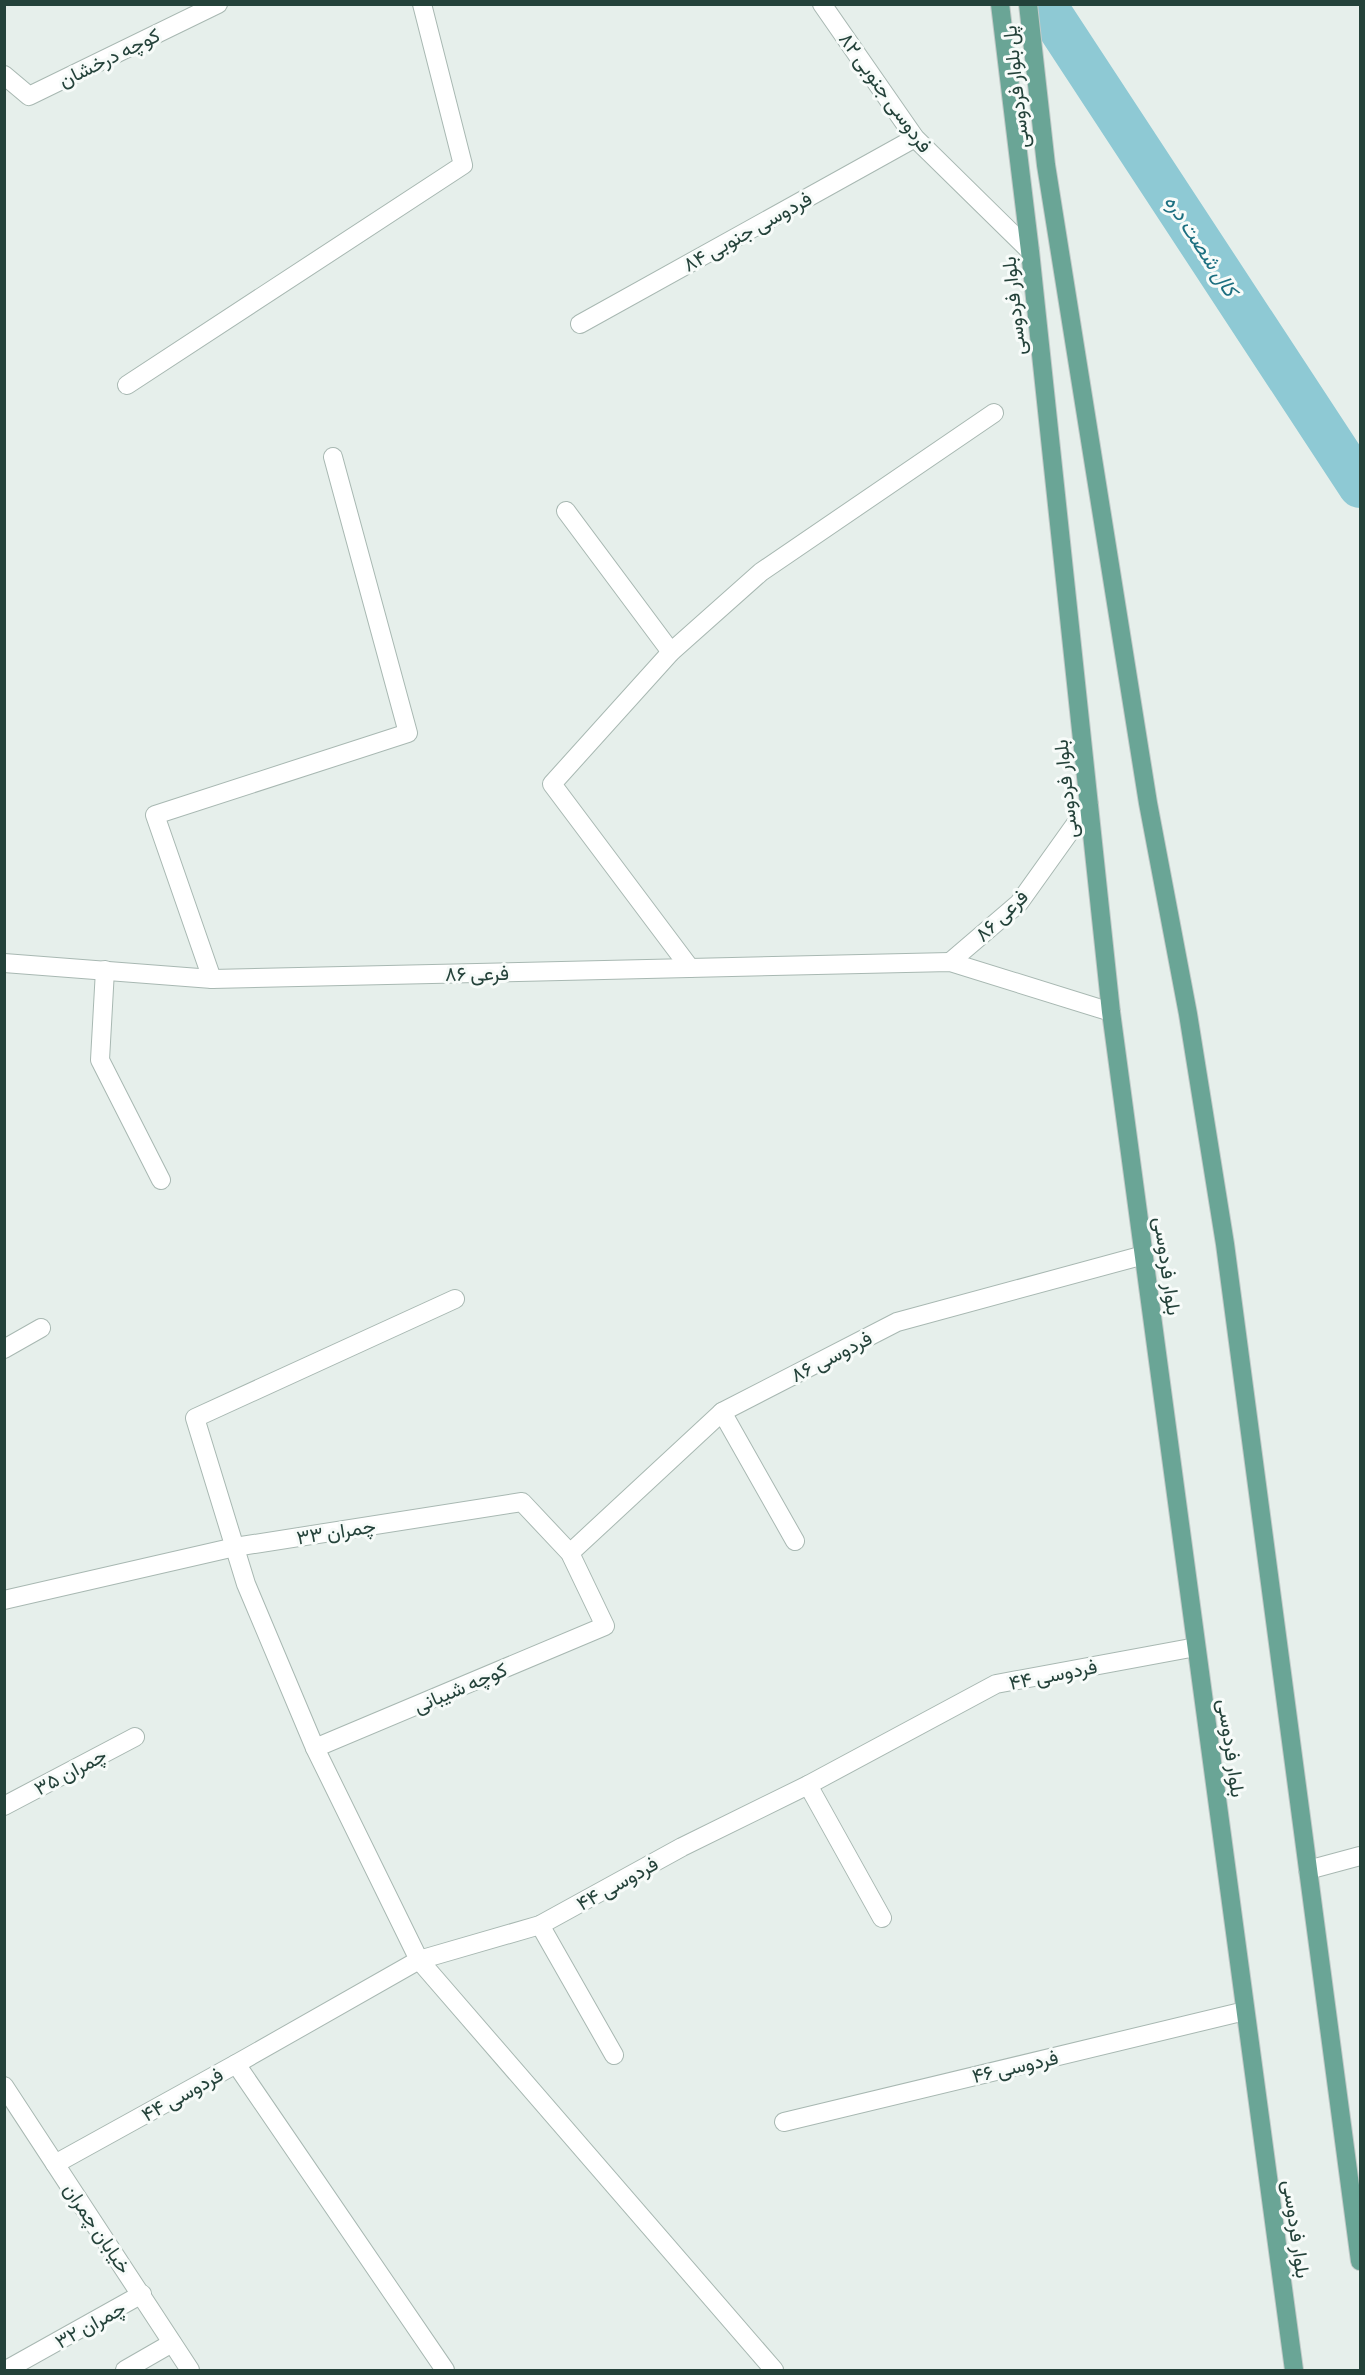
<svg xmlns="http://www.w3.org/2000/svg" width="1365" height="2375" font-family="Manrope,Vazirmatn,sans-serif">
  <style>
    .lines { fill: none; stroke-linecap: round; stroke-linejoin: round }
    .canal { stroke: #8ec9d4; stroke-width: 44 }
    .minor-casing { stroke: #a8b8b2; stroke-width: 20 }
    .major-casing { stroke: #c2cac8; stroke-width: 20 }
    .minor { stroke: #fff; stroke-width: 18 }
    .major { stroke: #6aa596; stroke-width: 18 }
    .labels { text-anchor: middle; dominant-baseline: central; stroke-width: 6; stroke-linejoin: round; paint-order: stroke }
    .street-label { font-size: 20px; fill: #24423a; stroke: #f7fbf9 }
    .water-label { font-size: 21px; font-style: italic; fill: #1c6f80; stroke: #f7fbf9 }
  </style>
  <rect width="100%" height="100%" fill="#e6efeb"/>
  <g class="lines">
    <path class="canal" d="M 1044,4 L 1360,486"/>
    <defs>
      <g id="minor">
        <path d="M 822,4 L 915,138 L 1030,251"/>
        <path d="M 4,75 L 29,96 L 218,4"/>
        <path d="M 580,324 L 915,138"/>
        <path d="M 127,385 L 463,165 L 422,4"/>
        <path d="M 566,511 L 671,652"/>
        <path d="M 950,962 L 1019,903 L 1089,805"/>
        <path d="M 4,963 L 212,979 L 950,962 L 1111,1012"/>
        <path d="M 690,968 L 552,784 L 671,652 L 761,572 L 994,413"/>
        <path d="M 105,970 L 100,1060 L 161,1180"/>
        <path d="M 212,979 L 155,815 L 408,733 L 333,457"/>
        <path d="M 455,1299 L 195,1418 L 246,1584 L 315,1748 L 419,1960 L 774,2370"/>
        <path d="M 4,1349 L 41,1328"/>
        <path d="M 722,1412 L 795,1541"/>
        <path d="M 570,1553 L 722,1412 L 897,1322 L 1144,1255"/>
        <path d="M 4,1600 L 235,1547 L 522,1502 L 570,1553 L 605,1626 L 315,1748"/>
        <path d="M 808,1785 L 882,1918"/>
        <path d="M 4,1806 L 135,1737"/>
        <path d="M 1308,1870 L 1360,1856"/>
        <path d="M 540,1925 L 614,2055"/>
        <path d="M 236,2064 L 445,2370"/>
        <path d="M 4,2086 L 190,2370"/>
        <path d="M 784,2122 L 1245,2011"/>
        <path d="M 55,2164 L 236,2064 L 419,1960 L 540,1925 L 682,1847 L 808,1785 L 996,1684 L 1196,1647"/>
        <path d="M 6,2370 L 142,2294"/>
        <path d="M 125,2370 L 172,2343"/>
      </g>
      <g id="major">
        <path d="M 1000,4 L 1030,251 L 1111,1012 L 1294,2370"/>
        <path d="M 1028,4 L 1046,165 L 1148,803 L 1188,1014 L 1225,1244 L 1360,2261"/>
      </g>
    </defs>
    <use href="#minor" class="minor-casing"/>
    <use href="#major" class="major-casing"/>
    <use href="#minor" class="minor"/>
    <use href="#major" class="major"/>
  </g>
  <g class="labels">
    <g class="street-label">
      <text transform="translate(109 57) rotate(-26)">کوچه درخشان</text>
      <text transform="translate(1015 87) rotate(-96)">پل بلوار فردوسی</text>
      <text transform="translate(886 92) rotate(54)">فردوسی جنوبی ۸۲</text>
      <text transform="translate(747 231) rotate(-29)">فردوسی جنوبی ۸۴</text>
      <text transform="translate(1013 306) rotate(-96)">بلوار فردوسی</text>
      <text transform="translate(1065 789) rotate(-96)">بلوار فردوسی</text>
      <text transform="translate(1001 915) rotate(-44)">فرعی ۸۶</text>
      <text transform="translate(477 973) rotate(-1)">فرعی ۸۶</text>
      <text transform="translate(1168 1266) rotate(82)">بلوار فردوسی</text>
      <text transform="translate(831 1356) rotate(-27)">فردوسی ۸۶</text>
      <text transform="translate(336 1531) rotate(-9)">چمران ۳۳</text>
      <text transform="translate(1053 1674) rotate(-11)">فردوسی ۴۴</text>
      <text transform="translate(460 1687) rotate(-23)">کوچه شیبانی</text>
      <text transform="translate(1232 1748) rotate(82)">بلوار فردوسی</text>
      <text transform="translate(70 1771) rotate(-28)">چمران ۳۵</text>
      <text transform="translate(617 1883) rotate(-29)">فردوسی ۴۴</text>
      <text transform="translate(1015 2066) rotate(-13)">فردوسی ۴۶</text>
      <text transform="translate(182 2094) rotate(-29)">فردوسی ۴۴</text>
      <text transform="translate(98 2228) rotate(56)">خیابان چمران</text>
      <text transform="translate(1297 2229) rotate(82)">بلوار فردوسی</text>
      <text transform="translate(90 2324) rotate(-29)">چمران ۳۲</text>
    </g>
    <g class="water-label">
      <text transform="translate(1202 245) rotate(57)">کال شصت دره</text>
    </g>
  </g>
  <rect width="1365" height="2375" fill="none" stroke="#24423a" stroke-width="12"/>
</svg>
